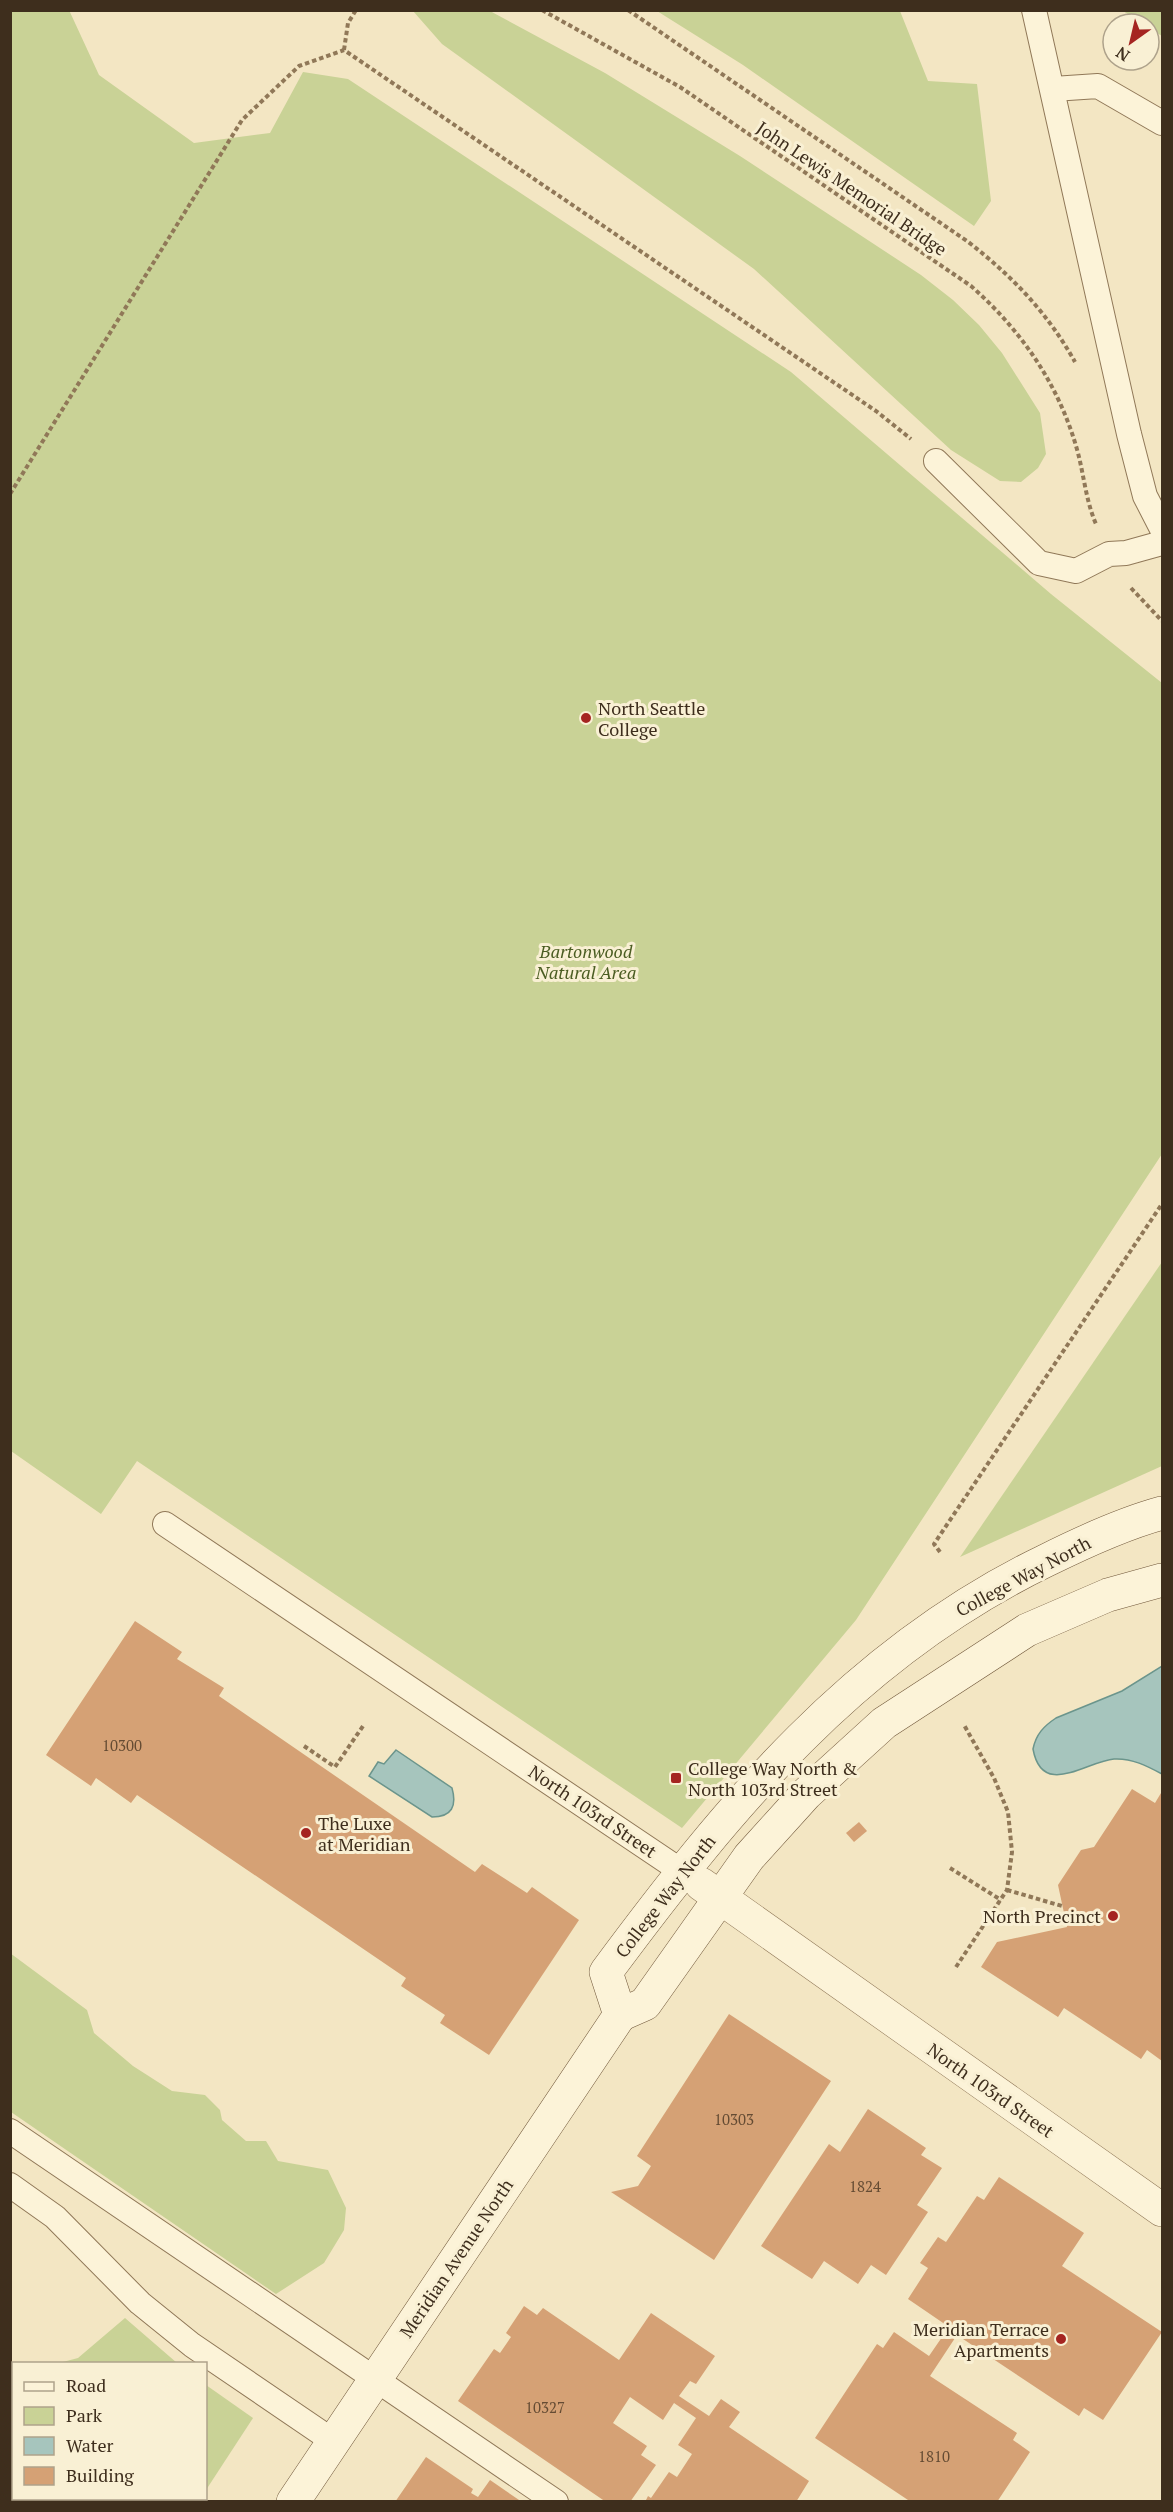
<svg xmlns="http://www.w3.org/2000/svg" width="1173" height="2512" font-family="'PT Serif',serif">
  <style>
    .green { fill: #c9d296 }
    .water { fill: #a6c5bd; stroke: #6b958c; stroke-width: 1.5 }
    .building { fill: #d5a175 }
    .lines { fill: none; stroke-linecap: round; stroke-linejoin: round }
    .lane-casing { stroke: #907858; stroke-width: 26 }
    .street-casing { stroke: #907858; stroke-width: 34 }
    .secondary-casing { stroke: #71583b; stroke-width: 34 }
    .path { stroke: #907858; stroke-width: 4; stroke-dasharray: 4.5 3; stroke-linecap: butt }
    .lane { stroke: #fcf3d8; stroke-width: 24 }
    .street { stroke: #fcf3d8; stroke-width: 33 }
    .secondary { stroke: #fcf3d8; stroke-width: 33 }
    .poi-dot { fill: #a52521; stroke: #f9f0d4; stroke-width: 2 }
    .labels { text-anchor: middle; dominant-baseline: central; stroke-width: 6; stroke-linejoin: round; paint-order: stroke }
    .number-label { font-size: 15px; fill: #644b33 }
    .street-label { font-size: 18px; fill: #3e2e1d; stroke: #f9f0d4 }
    .poi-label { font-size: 18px; fill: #3e2e1d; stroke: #f9f0d4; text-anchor: start }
    .park-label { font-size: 18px; font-style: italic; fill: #4b5d22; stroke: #f9f0d4 }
  </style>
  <rect width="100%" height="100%" fill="#f3e6c3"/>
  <g class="green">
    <path d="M 69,10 L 99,75 L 194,143 L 270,133 L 303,72 L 348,79 L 791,372 L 1051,594 L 1162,683 L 1162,1154 L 856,1620 L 682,1828 L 137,1461 L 101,1514 L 11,1451 L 10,11 Z"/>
    <path d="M 413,11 L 490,11 L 605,73 L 740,156 L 921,275 L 953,300 L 979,325 L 1002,353 L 1040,413 L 1046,454 L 1038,468 L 1021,482 L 1000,481 L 951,450 L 754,269 L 442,44 Z"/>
    <path d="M 657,11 L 900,11 L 928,81 L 977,84 L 991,201 L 974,226 L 743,65 Z"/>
    <path d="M 1123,11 L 1162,11 L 1162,36 L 1149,28 L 1149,24 L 1144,24 Z"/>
    <path d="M 1162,1262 L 1162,1466 L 960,1557 Z"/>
    <path d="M 10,1953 L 87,2010 L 94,2033 L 133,2066 L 172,2091 L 205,2095 L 220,2110 L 222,2120 L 246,2141 L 266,2141 L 278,2161 L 328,2170 L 346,2208 L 344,2230 L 324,2263 L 276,2294 L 11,2112 Z"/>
    <path d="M 125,2318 L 177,2363 L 59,2363 L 78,2358 Z"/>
    <path d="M 11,2364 L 14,2364 L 13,2492 L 10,2490 Z"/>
    <path d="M 206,2385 L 253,2418 L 206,2490 Z"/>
    <path d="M 23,2499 L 200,2499 L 198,2502 L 27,2502 Z"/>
  </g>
  <g class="water">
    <path d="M 1162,1666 L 1162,1774 C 1147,1766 1132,1758 1114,1759 C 1087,1761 1042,1799 1033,1749 C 1036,1734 1044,1726 1056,1718 L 1122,1691 Z"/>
    <path d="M 396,1750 L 452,1788 C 457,1806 452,1817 432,1817 L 369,1776 L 378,1762 L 384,1764 Z"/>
  </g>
  <g class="building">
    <path d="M 135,1621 L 182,1652 L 177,1659 L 224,1688 L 219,1696 L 475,1872 L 482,1864 L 527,1893 L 532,1887 L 579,1920 L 489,2055 L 440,2023 L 445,2015 L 401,1986 L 406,1978 L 137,1795 L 131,1803 L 96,1778 L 91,1786 L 46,1755 Z"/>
    <path d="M 1132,1789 L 1155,1803 L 1161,1793 L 1162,1794 L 1162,2061 L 1147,2050 L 1141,2059 L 1064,2008 L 1058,2017 L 981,1967 L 997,1942 L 1067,1927 L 1058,1885 L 1081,1850 L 1094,1847 Z"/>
    <path d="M 859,1822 L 867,1831 L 854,1842 L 846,1833 Z"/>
    <path d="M 729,2014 L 831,2081 L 714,2260 L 611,2192 L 638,2186 L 651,2166 L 637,2156 Z"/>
    <path d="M 868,2109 L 926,2148 L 921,2155 L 942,2168 L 917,2205 L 928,2212 L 886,2275 L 871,2265 L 858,2284 L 824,2261 L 812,2279 L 761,2246 L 829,2144 L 840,2152 Z"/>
    <path d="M 999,2177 L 1084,2233 L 1062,2266 L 1162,2332 L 1103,2420 L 1084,2408 L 1079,2416 L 957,2335 L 930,2376 L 1017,2433 L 1013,2440 L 1030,2452 L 997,2502 L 911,2502 L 815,2438 L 877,2344 L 883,2348 L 894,2332 L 929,2356 L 949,2327 L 908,2299 L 928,2268 L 920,2263 L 938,2237 L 946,2242 L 977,2196 L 984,2200 Z"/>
    <path d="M 524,2306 L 537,2315 L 543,2308 L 619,2360 L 651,2313 L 715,2356 L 696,2384 L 690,2381 L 679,2396 L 709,2416 L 721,2399 L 740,2412 L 729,2427 L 809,2481 L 796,2502 L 645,2502 L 648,2496 L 651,2498 L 669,2472 L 677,2477 L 692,2454 L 678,2445 L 696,2418 L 674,2403 L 663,2420 L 630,2397 L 613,2423 L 647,2446 L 641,2455 L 656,2465 L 630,2502 L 606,2502 L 458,2401 L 494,2349 L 500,2353 L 511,2337 L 506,2333 Z"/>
    <path d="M 426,2457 L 473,2489 L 471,2493 L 478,2497 L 490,2480 L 522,2502 L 395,2502 Z"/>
  </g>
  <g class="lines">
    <defs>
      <g id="lane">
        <path d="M 1034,10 L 1129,434 L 1145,496 L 1162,529"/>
        <path d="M 1053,89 L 1098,86 L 1162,123"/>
        <path d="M 936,461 L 1039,563 L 1076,571 L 1109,554 L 1126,553 L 1162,543"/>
        <path d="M 165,1524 L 696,1881"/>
        <path d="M 10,2131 L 556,2502"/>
        <path d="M 10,2185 L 55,2217 L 140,2303 L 192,2345 L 333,2441"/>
      </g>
      <path id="street" d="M 701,1884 L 1162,2210"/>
      <g id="secondary">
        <path d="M 620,2015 L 606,1972 C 729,1806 855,1653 1045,1561 C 1083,1542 1122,1524 1162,1513"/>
        <path d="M 620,2015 L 645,2004 L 749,1857 L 806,1794 L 884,1723 L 1027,1630 L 1108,1595 L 1162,1580"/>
        <path d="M 293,2502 L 620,2015"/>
      </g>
    </defs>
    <use href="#lane" class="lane-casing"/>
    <use href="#street" class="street-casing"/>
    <use href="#secondary" class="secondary-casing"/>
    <g class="path">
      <path d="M 542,10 L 680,87 L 971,286 C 1022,331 1060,386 1078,453 C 1084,476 1086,501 1096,524"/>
      <path d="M 628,10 L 967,241 C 1012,276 1047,312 1075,362"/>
      <path d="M 344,50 L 348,23 L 356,10"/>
      <path d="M 10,494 L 242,120 L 299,66 L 344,50 L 876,411 L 911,439"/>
      <path d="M 1131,588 L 1162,621"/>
      <path d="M 940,1552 L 934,1544 L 1162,1204"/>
      <path d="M 304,1746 L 335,1767 L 363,1726"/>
      <path d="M 950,1868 L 1001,1900"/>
      <path d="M 1007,1890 L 1062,1906"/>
      <path d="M 956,1967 L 1007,1890 L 1012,1852 L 1008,1812 L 994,1778 L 964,1725"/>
    </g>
    <use href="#lane" class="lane"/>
    <use href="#street" class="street"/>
    <use href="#secondary" class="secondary"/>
  </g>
  <g class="poi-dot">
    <circle cx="586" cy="718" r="6"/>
    <rect x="670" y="1772" width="12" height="12" rx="3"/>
    <circle cx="306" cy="1833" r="6"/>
    <circle cx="1113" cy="1916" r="6"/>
    <circle cx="1061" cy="2339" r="6"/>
  </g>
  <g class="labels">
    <g class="number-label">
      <text x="122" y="1745">10300</text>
      <text x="734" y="2119">10303</text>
      <text x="865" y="2186">1824</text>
      <text x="545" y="2407">10327</text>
      <text x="934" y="2456">1810</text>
    </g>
    <g class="street-label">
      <text transform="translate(852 188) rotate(34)">John Lewis Memorial Bridge</text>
      <text transform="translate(1023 1576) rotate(-28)">College Way North</text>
      <text transform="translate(593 1811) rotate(34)">North 103rd Street</text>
      <text transform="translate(665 1896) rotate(-52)">College Way North</text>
      <text transform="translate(991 2090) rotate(35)">North 103rd Street</text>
      <text transform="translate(456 2258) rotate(-56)">Meridian Avenue North</text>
    </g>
    <g class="poi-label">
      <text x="598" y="708">North Seattle<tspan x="598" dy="21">College</tspan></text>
      <text x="688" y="1768">College Way North &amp;<tspan x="688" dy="21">North 103rd Street</tspan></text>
      <text x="318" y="1823">The Luxe<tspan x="318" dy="21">at Meridian</tspan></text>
      <text x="1101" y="1916" text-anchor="end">North Precinct</text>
      <text x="1049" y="2329" text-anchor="end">Meridian Terrace<tspan x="1049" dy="21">Apartments</tspan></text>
    </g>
    <g class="park-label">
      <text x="586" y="951">Bartonwood<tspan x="586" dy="21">Natural Area</tspan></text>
    </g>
  </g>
  <rect width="1173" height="2512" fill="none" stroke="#3e2e1d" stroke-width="24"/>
  <rect x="12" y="2362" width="195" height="138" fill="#f9f0d4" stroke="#aea28b" stroke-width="1.5"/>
  <rect x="24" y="2382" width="30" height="9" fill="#fcf3d8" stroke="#aea28b" stroke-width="1.5"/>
  <text x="66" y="2392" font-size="18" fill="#3e2e1d">Road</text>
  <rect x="24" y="2407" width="30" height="18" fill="#c9d296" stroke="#aea28b" stroke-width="1.5"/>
  <text x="66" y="2422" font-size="18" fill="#3e2e1d">Park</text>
  <rect x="24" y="2437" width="30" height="18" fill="#a6c5bd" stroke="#aea28b" stroke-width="1.5"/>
  <text x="66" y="2452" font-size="18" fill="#3e2e1d">Water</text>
  <rect x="24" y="2467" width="30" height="18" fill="#d5a175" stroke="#aea28b" stroke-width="1.5"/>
  <text x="66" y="2482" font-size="18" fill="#3e2e1d">Building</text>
  <g transform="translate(1131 42) rotate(214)"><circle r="28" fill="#f9f0d4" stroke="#aea28b" stroke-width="1.5"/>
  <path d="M0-4.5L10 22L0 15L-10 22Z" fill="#a52521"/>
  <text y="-9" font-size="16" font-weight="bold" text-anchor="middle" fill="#3e2e1d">N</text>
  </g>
</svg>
